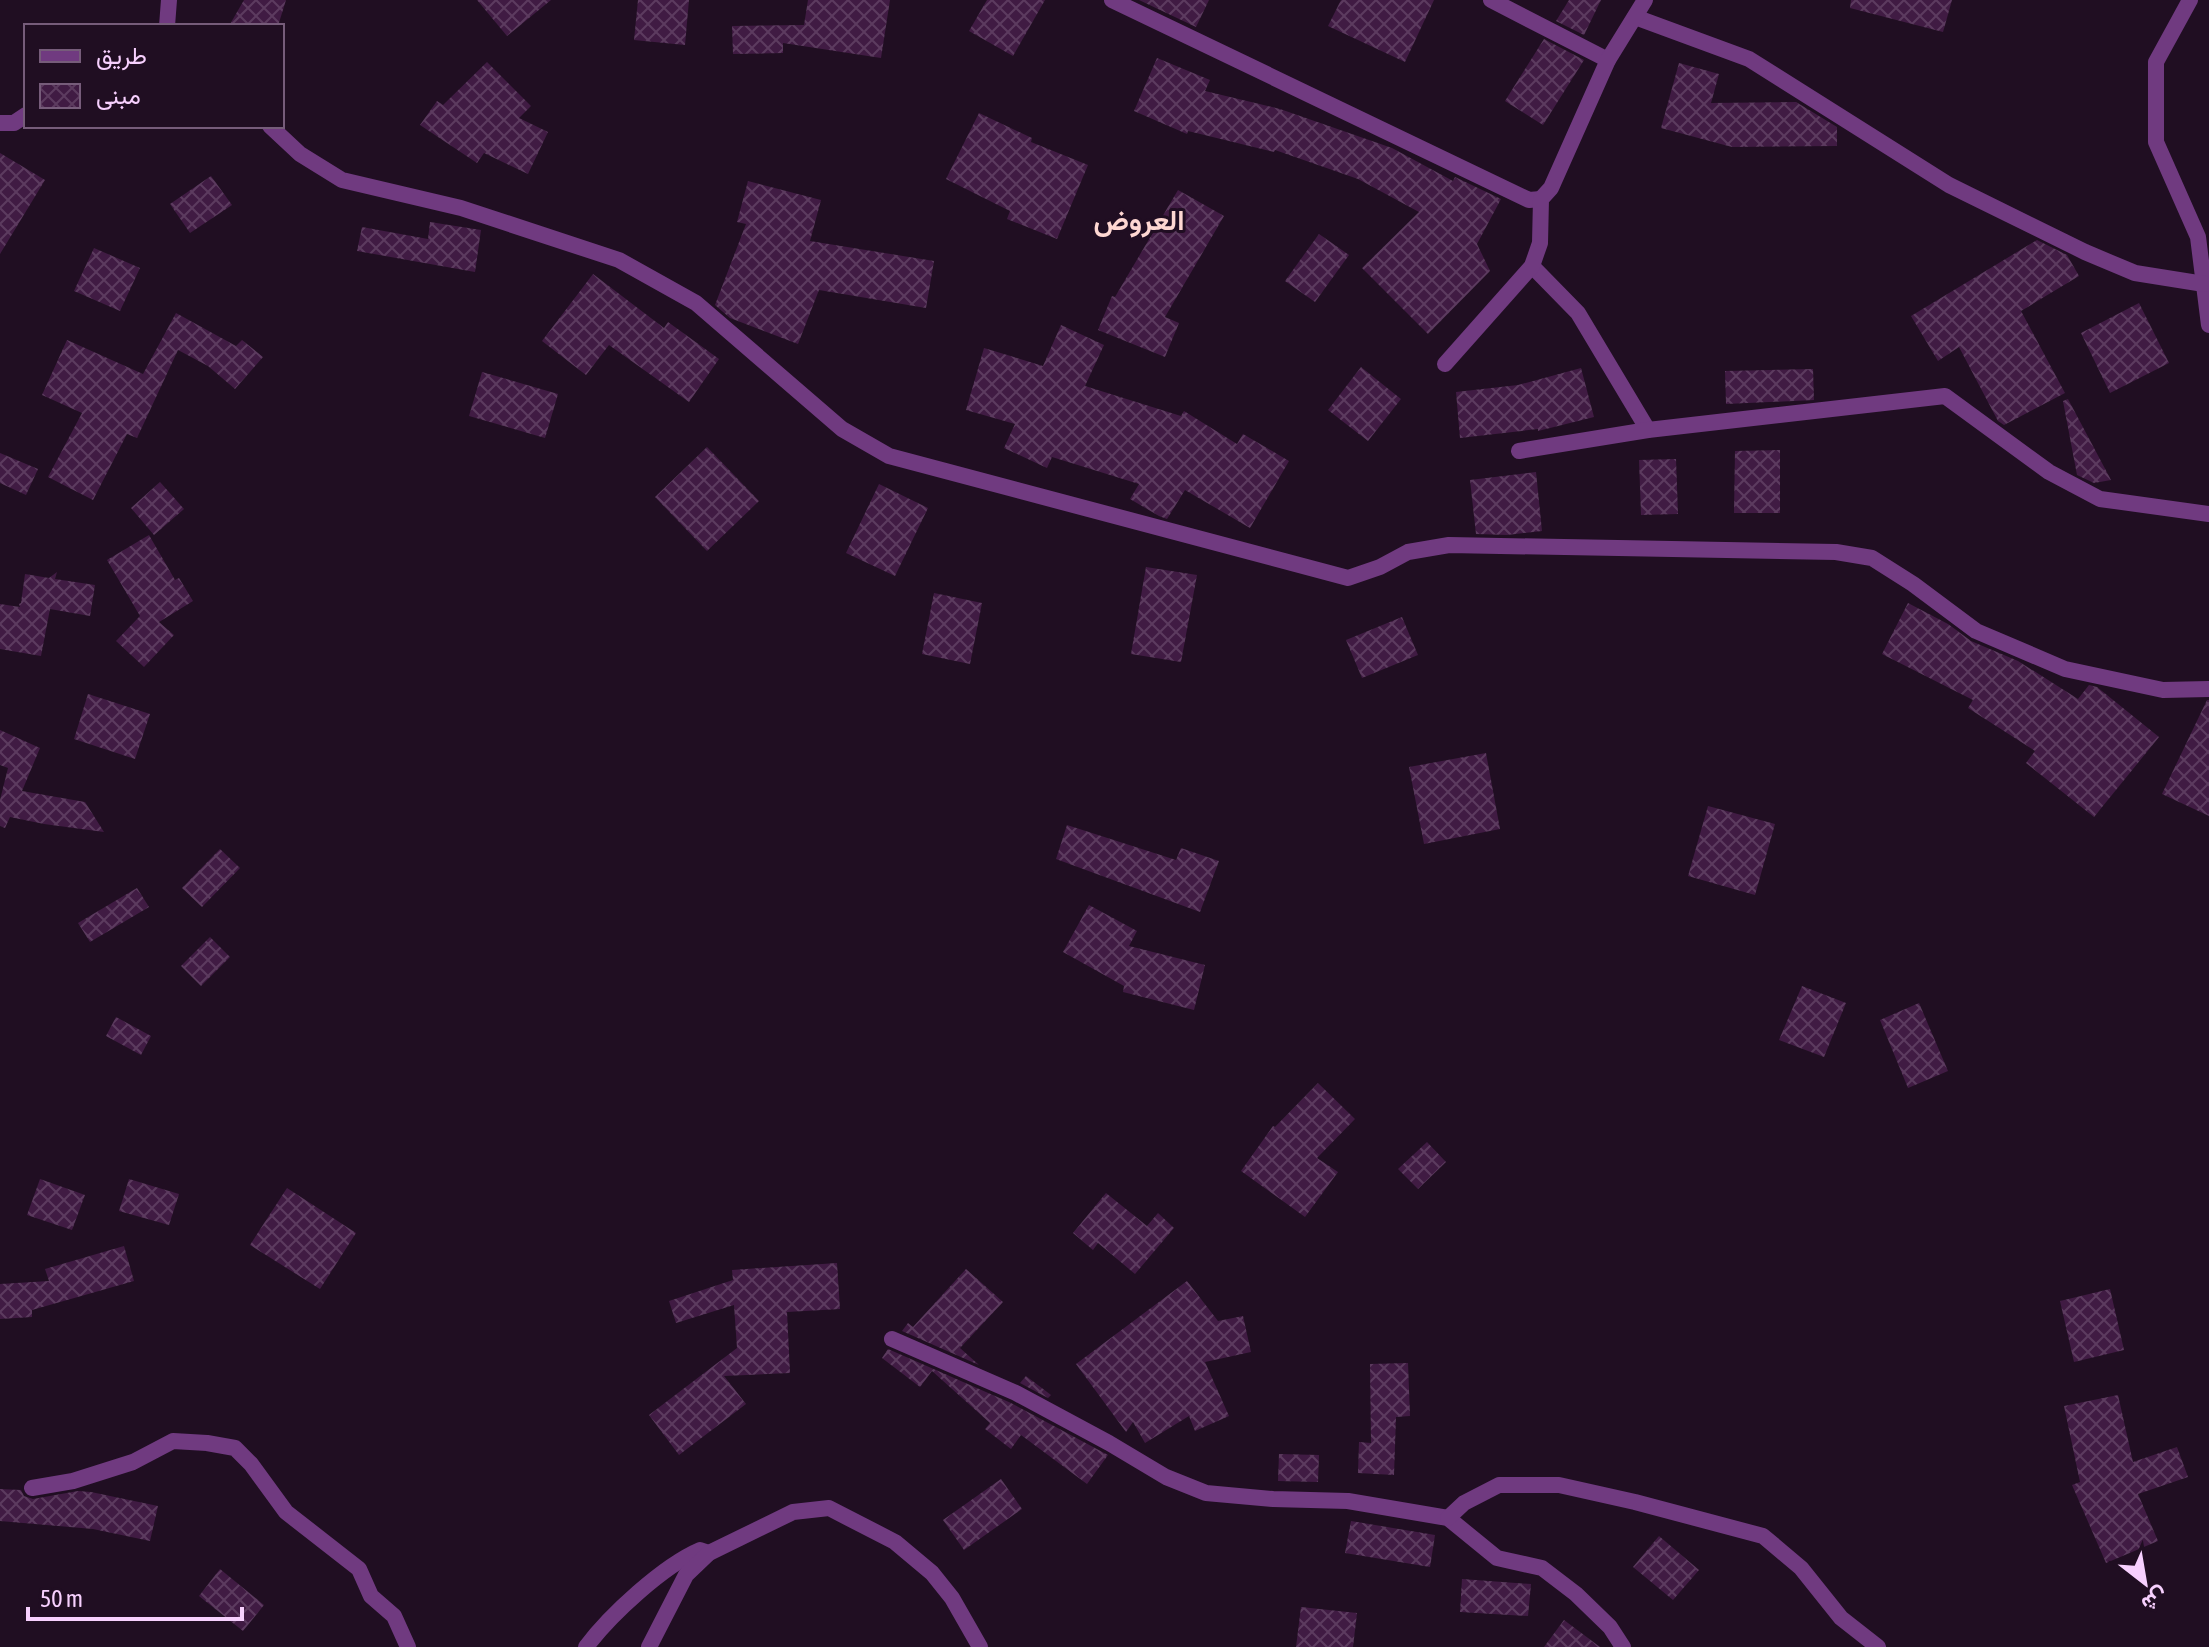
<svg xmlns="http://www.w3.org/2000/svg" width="2209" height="1647" font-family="'Asap Condensed',Vazirmatn,sans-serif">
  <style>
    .building { fill: url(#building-cross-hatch) }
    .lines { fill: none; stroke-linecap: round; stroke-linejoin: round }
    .minor { stroke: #703a80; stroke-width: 16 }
    .labels { text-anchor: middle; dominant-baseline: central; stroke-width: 6; stroke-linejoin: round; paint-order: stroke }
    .district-label { font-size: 28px; font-weight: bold; fill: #fed7d2; stroke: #200e22 }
  </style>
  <defs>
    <pattern id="building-cross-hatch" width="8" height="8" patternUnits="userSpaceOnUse" patternTransform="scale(2)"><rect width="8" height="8" fill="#401b43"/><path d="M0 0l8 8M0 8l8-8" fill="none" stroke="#5c3b5f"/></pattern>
  </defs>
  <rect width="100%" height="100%" fill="#200e22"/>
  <g class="building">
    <path d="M 244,0 L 286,0 L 278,26 L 229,26 Z"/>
    <path d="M 477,0 L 551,0 L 507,36 Z"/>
    <path d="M 638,0 L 689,0 L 685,45 L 634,40 Z"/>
    <path d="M 808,0 L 890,0 L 881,58 L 783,43 L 783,53 L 733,54 L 732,26 L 804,25 Z"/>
    <path d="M 987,0 L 1045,0 L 1013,56 L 969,31 Z"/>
    <path d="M 1139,0 L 1209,0 L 1196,27 Z"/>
    <path d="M 1341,0 L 1434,0 L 1405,62 L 1328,26 Z"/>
    <path d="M 1569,0 L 1601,0 L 1584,35 L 1556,21 Z"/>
    <path d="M 1851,0 L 1952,0 L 1943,32 L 1850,8 Z"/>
    <path d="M 1544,39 L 1584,60 L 1543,125 L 1505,101 Z"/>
    <path d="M 1157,58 L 1210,80 L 1205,91 L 1280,109 L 1392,148 L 1453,181 L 1455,177 L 1501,199 L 1477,244 L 1490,271 L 1428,334 L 1362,268 L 1419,212 L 1358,179 L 1275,150 L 1274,152 L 1188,131 L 1187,134 L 1134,111 Z"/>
    <path d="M 487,62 L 531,106 L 519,118 L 548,132 L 528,174 L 484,153 L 477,163 L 420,125 L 437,101 L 443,105 Z"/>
    <path d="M 1679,63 L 1719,74 L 1711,103 L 1796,102 L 1837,127 L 1837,146 L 1732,147 L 1661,128 Z"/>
    <path d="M 979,113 L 1032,138 L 1031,142 L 1088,165 L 1057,239 L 1007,219 L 1010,211 L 946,179 Z"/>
    <path d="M 0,153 L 45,180 L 0,254 Z"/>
    <path d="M 211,176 L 232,205 L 190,233 L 170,204 Z"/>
    <path d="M 748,181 L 821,200 L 810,241 L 934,261 L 926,308 L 819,290 L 798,344 L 730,318 L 715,305 L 746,224 L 737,222 Z"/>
    <path d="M 1178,190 L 1224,216 L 1165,317 L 1179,323 L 1165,357 L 1098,330 L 1112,296 L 1115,297 Z"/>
    <path d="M 430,222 L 481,230 L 475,272 L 357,251 L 362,227 L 428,239 Z"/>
    <path d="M 1319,234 L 1349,255 L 1315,302 L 1285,281 Z"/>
    <path d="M 2037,240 L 2067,255 L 2079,276 L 2021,311 L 2065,393 L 2004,425 L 1998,421 L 1959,347 L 1938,361 L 1911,316 Z"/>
    <path d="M 94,248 L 140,268 L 120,311 L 74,291 Z"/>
    <path d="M 593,274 L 664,328 L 668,322 L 719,359 L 689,402 L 609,345 L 586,375 L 542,341 Z"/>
    <path d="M 2139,303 L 2169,363 L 2110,393 L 2081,333 Z"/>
    <path d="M 176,313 L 236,346 L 242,340 L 263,357 L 235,389 L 208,366 L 178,350 L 137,438 L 127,434 L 93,500 L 48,477 L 82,413 L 42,395 L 67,340 L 143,374 Z"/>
    <path d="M 1061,325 L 1104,345 L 1085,386 L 1181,416 L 1184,411 L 1237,444 L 1243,434 L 1289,461 L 1250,528 L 1185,490 L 1167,519 L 1159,516 L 1130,499 L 1139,484 L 1052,457 L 1047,468 L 1004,448 L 1015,424 L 966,410 L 984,348 L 1043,366 Z"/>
    <path d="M 1361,367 L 1401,399 L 1368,441 L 1328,410 Z"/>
    <path d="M 1581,368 L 1594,417 L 1538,431 L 1538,429 L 1460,438 L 1456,392 L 1518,385 Z"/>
    <path d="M 1813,369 L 1814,400 L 1726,404 L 1725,371 Z"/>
    <path d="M 482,372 L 558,394 L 545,438 L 469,416 Z"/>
    <path d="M 2068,399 L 2111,480 L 2094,483 L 2077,475 L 2063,401 Z"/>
    <path d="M 707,447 L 759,501 L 707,551 L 655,497 Z"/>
    <path d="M 1780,450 L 1780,513 L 1734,513 L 1735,451 Z"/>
    <path d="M 0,453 L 38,469 L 26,495 L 0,483 Z"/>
    <path d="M 1676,459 L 1678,514 L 1641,515 L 1639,460 Z"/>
    <path d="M 1536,472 L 1542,531 L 1507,535 L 1476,534 L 1470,480 Z"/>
    <path d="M 160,482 L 184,509 L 154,535 L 131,508 Z"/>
    <path d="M 879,484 L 928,508 L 895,576 L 846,553 Z"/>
    <path d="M 149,535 L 175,580 L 179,578 L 193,601 L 159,622 L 174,635 L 144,667 L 116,641 L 140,616 L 107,560 Z"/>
    <path d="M 1146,567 L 1197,575 L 1181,662 L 1131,654 Z"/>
    <path d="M 57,572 L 55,579 L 95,585 L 90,616 L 50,609 L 41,656 L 0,649 L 0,604 L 20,607 L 19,604 L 21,603 L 25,574 L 49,578 Z"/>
    <path d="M 934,593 L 982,603 L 970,664 L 922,654 Z"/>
    <path d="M 1908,603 L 1948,624 L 1971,641 L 2018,661 L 2078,699 L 2089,685 L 2097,687 L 2159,737 L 2094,817 L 2026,763 L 2035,751 L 1968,708 L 1973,700 L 1882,654 Z"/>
    <path d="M 1402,617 L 1418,655 L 1362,678 L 1346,640 Z"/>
    <path d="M 88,694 L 150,714 L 135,759 L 74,739 Z"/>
    <path d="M 2207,700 L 2209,700 L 2209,816 L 2162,794 Z"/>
    <path d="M 0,730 L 40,748 L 22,791 L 85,802 L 104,832 L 44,824 L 10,817 L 5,828 L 0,826 L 0,800 L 8,768 L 0,765 Z"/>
    <path d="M 1486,753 L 1500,829 L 1424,844 L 1409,767 Z"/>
    <path d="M 1708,806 L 1775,824 L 1755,895 L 1688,876 Z"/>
    <path d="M 1067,825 L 1176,860 L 1181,848 L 1219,861 L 1200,912 L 1056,859 Z"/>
    <path d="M 220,849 L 240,868 L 202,907 L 182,888 Z"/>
    <path d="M 137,888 L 149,907 L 90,942 L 78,923 Z"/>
    <path d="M 1089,905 L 1137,931 L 1129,946 L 1205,965 L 1194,1010 L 1123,992 L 1124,986 L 1063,952 Z"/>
    <path d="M 210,937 L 230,957 L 201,986 L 181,966 Z"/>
    <path d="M 1802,986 L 1846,1003 L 1824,1057 L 1779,1040 Z"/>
    <path d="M 1919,1003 L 1948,1071 L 1908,1088 L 1880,1020 Z"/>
    <path d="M 116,1017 L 151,1036 L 141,1055 L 106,1036 Z"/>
    <path d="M 1318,1083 L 1355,1119 L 1317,1158 L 1338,1172 L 1305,1217 L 1241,1171 L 1273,1126 L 1275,1127 Z"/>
    <path d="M 1427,1142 L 1446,1162 L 1418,1189 L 1398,1169 Z"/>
    <path d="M 40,1179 L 85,1195 L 72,1230 L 27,1215 Z"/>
    <path d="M 129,1179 L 179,1194 L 169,1225 L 119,1211 Z"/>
    <path d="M 287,1188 L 356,1233 L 320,1289 L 250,1245 Z"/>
    <path d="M 1106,1193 L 1147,1226 L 1158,1213 L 1174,1228 L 1135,1274 L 1098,1243 L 1093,1250 L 1073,1233 Z"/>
    <path d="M 124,1246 L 134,1281 L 32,1310 L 32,1317 L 0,1319 L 0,1284 L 49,1281 L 45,1269 Z"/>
    <path d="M 837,1263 L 840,1309 L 787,1312 L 790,1373 L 724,1376 L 746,1404 L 679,1455 L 649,1415 L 737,1348 L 734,1305 L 676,1323 L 669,1301 L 733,1280 L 732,1270 Z"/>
    <path d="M 966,1269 L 1003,1302 L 960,1348 L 979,1365 L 902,1331 L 908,1323 L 913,1327 Z"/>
    <path d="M 1187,1281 L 1218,1321 L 1243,1316 L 1251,1352 L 1205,1362 L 1229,1416 L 1195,1431 L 1189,1416 L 1145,1443 L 1133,1422 L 1126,1432 L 1076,1364 Z"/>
    <path d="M 2110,1289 L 2124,1350 L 2074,1362 L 2060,1301 Z"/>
    <path d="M 888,1349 L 1011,1403 L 1108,1455 L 1087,1484 L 1021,1435 L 1011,1449 L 985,1429 L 990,1423 L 932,1371 L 920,1387 L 882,1358 Z"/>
    <path d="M 1408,1363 L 1410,1416 L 1396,1417 L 1394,1475 L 1358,1473 L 1359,1442 L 1371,1443 L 1370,1364 Z"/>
    <path d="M 1026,1376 L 1051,1395 L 1048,1398 L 1020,1383 Z"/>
    <path d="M 2118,1395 L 2133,1462 L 2177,1447 L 2188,1477 L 2138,1494 L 2158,1541 L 2106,1563 L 2072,1485 L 2080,1482 L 2064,1406 Z"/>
    <path d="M 1279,1454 L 1319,1455 L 1318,1482 L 1278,1481 Z"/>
    <path d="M 1001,1479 L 1022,1509 L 964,1550 L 943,1520 Z"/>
    <path d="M 0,1489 L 21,1490 L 24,1496 L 33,1499 L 78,1491 L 91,1492 L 158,1506 L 150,1541 L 93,1529 L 0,1521 Z"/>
    <path d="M 1351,1521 L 1435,1535 L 1430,1567 L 1345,1553 Z"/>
    <path d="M 1659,1536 L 1699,1570 L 1673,1600 L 1633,1567 Z"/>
    <path d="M 220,1569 L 264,1605 L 243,1631 L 199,1596 Z"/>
    <path d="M 1462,1579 L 1531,1584 L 1528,1616 L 1460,1612 Z"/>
    <path d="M 1301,1607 L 1357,1613 L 1353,1647 L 1296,1647 Z"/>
    <path d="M 1564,1620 L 1600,1647 L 1544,1647 Z"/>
  </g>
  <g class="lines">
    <g class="minor">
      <path d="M 1112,0 L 1529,200 L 1541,199"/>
      <path d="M 1491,0 L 1608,60"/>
      <path d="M 2190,0 L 2156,62 L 2156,142 L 2198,237 L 2209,325"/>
      <path d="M 1635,17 L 1749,59 L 1949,185 L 2085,252 L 2135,273 L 2204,284"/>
      <path d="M 167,26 L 169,0"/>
      <path d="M 0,123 L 14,123 L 26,115"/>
      <path d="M 270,126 L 300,154 L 342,180 L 461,208 L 619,260 L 696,303 L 842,429 L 889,456 L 1348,578 L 1380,567 L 1408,552 L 1449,545 L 1836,552 L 1872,558 L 1913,584 L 1976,631 L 2065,669 L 2163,690 L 2209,689"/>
      <path d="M 1532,266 L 1578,313 L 1648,430"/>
      <path d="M 1445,364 L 1532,266 L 1540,243 L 1541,199 L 1551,188 L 1608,60 L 1645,0"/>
      <path d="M 1519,451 L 1648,430 L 1945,396 L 2049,472 L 2100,499 L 2209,514"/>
      <path d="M 892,1339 L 1016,1393 L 1109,1443 L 1166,1477 L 1206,1493 L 1273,1499 L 1348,1501 L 1448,1518 L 1497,1558 L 1542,1568 L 1576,1594 L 1610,1627 L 1623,1647"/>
      <path d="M 32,1488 L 73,1481 L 133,1462 L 173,1441 L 207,1443 L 235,1448 L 251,1464 L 286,1512 L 359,1569 L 371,1596 L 394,1616 L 408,1647"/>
      <path d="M 1448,1518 L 1464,1503 L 1499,1485 L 1559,1485 L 1635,1502 L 1763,1536 L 1801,1568 L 1841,1618 L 1878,1647"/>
      <path d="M 586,1647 C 610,1615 663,1566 700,1550 L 709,1553"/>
      <path d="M 649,1647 L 686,1575 L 709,1553 L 793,1512 L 829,1508 L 895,1542 L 932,1573 L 952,1598 L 980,1647"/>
    </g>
  </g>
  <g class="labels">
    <g class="district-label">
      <text x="1139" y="220">العروض</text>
    </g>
  </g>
  <rect x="24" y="24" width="260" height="104" fill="#200e22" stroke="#765c7a" stroke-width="2"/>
  <rect x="40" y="50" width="40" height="12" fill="#703a80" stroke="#765c7a" stroke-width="2"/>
  <text x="96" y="64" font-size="24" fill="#f7d0fe">طريق</text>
  <rect x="40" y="84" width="40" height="24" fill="url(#building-cross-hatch)" stroke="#765c7a" stroke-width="2"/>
  <text x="96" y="104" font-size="24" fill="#f7d0fe">مبنى</text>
  <g transform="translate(2145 1583) rotate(149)" stroke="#200e22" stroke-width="6" paint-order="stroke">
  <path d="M0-6L14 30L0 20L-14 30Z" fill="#f7d0fe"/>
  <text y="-12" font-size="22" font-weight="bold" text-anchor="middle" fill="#f7d0fe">ش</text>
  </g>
  <path d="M28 1607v12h214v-12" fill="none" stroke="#f7d0fe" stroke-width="4"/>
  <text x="40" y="1607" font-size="24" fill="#f7d0fe" stroke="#200e22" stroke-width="6" paint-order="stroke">50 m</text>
</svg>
